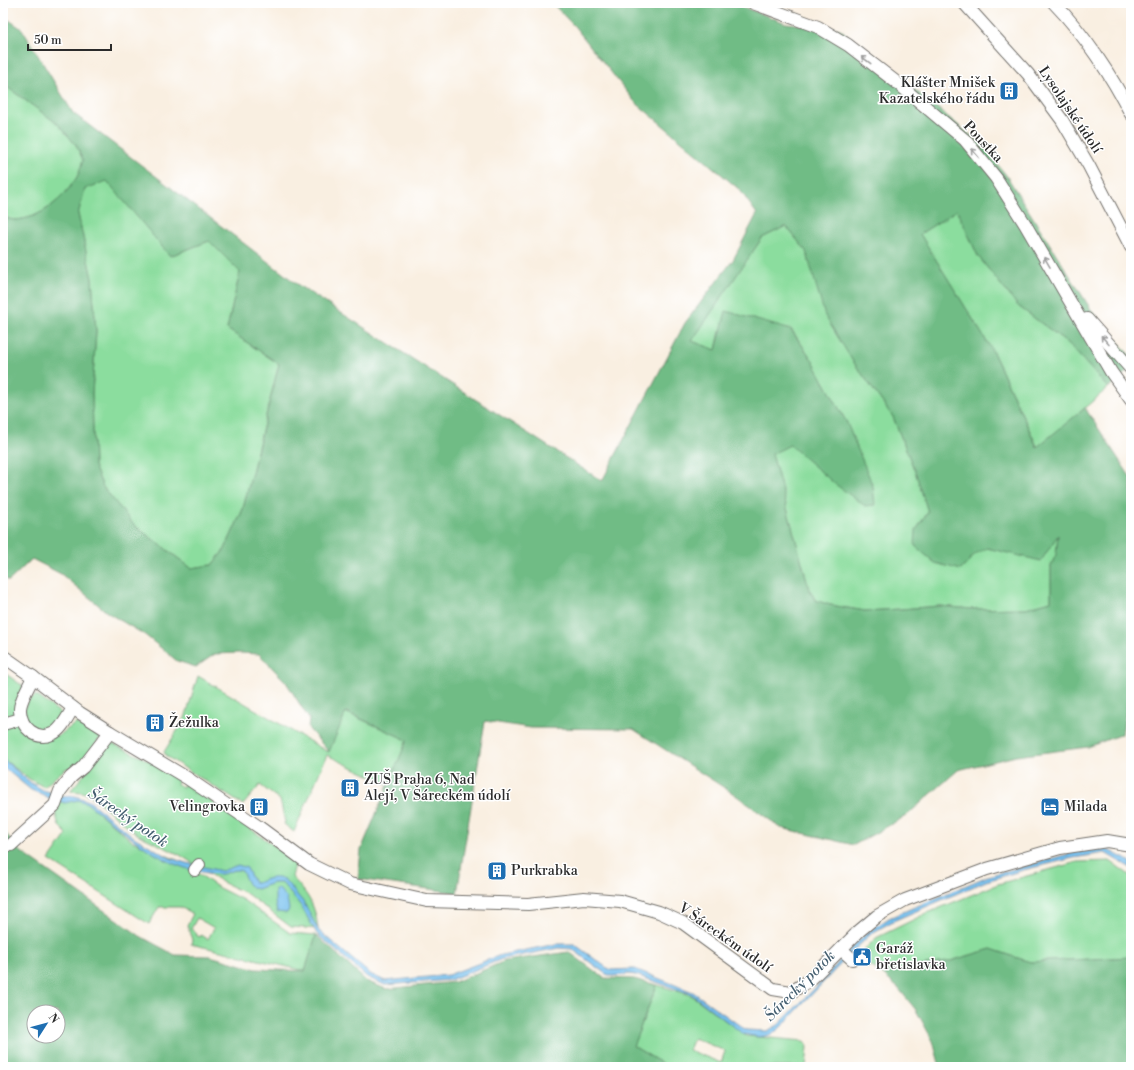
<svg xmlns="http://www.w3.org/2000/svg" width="1134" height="1070" font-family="'Libre Bodoni',serif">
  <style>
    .green { fill: #8bdd9e; stroke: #5b8464; fill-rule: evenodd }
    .forest { fill: #70bc85; stroke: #4e7458; fill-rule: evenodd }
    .water { fill: #76c0ef; stroke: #50768d }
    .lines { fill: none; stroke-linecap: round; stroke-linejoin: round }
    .minor-casing { stroke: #73706b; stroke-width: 14 }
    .minor { stroke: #fff; stroke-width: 12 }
    .oneway { stroke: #a0a0a0 }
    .labels { text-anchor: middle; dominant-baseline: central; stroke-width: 3; stroke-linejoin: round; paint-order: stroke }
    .poi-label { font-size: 14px; fill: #2b2b2b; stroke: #fff; text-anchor: start }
    .street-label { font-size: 14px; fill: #2b2b2b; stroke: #fff }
    .water-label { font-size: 15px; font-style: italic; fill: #455f70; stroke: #fff }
  </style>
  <rect width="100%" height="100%" fill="#fff"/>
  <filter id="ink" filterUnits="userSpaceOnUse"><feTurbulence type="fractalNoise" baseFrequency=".025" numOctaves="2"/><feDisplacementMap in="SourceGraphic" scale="8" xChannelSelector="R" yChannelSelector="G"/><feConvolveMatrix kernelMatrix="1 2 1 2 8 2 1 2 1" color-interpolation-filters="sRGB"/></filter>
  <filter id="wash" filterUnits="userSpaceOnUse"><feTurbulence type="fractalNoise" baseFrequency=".012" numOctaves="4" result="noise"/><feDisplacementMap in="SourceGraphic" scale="16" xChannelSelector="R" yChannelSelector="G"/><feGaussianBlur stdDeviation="0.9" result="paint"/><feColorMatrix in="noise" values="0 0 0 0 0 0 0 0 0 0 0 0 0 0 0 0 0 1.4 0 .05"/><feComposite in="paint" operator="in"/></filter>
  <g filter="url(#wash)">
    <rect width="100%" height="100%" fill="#f9efe1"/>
    <g class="green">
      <path d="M 3,84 L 58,124 L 76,145 L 83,160 C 81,165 80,172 77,177 C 64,198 41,219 15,220 C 11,220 7,218 3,217 Z"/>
      <path d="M 107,180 L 170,256 L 209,241 L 240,272 L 227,329 L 279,364 L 260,439 L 243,509 L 225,549 L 212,565 L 191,568 L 134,525 L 103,487 L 94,466 L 92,394 L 96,330 L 92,279 L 78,214 L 85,189 Z"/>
      <path d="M 957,210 L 978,256 L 1018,306 L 1068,343 L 1108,388 L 1038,448 L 992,350 L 920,234 Z"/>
      <path d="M 786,226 L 806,251 L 816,281 L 852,360 L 893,417 L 916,474 L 928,512 L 916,530 L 961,570 L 975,554 L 987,548 L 1010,553 L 1058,534 L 1056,555 L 1051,565 L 1051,601 L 1026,608 L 971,609 L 940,606 L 901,609 L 865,611 L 830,605 L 815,600 L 809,588 L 772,454 L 790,444 L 835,484 L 847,423 L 811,358 L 791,329 L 720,331 L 716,350 L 691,341 L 762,238 Z"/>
      <path d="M 3,672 L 23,686 L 16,720 L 58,736 L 76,723 L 101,737 L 79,766 L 65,769 L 44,787 L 31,780 L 3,759 Z"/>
      <path d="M 198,676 L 328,752 L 345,712 L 407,740 L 389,785 L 327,755 L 294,832 L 284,824 L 285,822 L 280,800 L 260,785 L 243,805 L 166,756 L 164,752 L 185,718 Z"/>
      <path d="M 36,695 L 62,714 L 63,716 C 57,725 52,728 42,731 L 27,723 C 24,709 22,704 36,695 Z"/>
      <path d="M 107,741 L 160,766 L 159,769 L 179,780 L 177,784 L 183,787 L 184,784 L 194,789 L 296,861 L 292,877 C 309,896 315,904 318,929 L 291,927 L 247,894 L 222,882 L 180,855 L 137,834 L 90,795 L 82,792 L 70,791 L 89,769 Z"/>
      <path d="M 61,800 L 84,800 L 132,841 L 177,860 L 196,872 L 219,888 L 243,900 L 290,933 L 316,935 L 305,971 L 191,944 L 192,940 L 187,925 L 193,914 L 180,907 L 159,907 L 149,924 L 49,860 L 67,834 L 59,826 L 54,808 ZM 197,918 L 214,928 L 208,939 L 201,935 L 200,937 L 196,935 L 197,933 L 191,929 Z"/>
      <path d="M 1110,861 L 1131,876 L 1131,957 L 1030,962 L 991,949 L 947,962 L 880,972 L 857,957 L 876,938 L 925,914 L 998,884 L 1077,862 Z"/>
      <path d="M 657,985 L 691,995 L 746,1036 L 805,1041 L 808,1047 L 806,1067 L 668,1067 L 633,1046 ZM 694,1038 L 725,1051 L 721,1063 L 689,1050 Z"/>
    </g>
    <g class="forest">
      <path d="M 552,3 L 732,3 L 786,23 L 840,29 L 980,143 L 1006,175 L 1092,311 L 1131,357 L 1131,368 L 1108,388 L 1068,343 L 1018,306 L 978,256 L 957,210 L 920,234 L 992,350 L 1037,447 L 1085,408 L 1131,478 L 1131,679 L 1122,734 L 1088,747 L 1016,756 L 958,770 L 906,816 L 854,845 L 781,828 L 734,794 L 633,729 L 531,728 L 485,721 L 457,893 L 358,879 L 361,850 L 407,740 L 346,712 L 329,752 L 308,728 L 309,719 L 286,682 L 259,654 L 240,653 L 215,654 L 196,667 L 177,661 L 145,635 L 108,613 L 61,574 L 32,559 L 9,581 L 3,577 L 3,217 C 7,218 11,220 15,220 C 41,219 64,198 77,177 C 80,172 81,165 83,160 L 76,145 L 58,124 L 3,84 L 3,16 L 22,29 L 73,113 L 301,287 L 602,481 L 685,323 L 733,260 L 757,214 L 740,190 L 635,102 L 575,27 ZM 107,181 L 170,256 L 209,241 L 240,272 L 227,329 L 279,364 L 243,509 L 225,549 L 212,565 L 191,568 L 134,525 L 103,487 L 94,466 L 92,394 L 96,331 L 92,279 L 78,214 L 85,189 ZM 786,226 L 806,251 L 825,316 L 852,360 L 893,417 L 916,474 L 928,512 L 916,530 L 915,546 L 935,563 L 961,570 L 975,554 L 987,548 L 1041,561 L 1058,535 L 1056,555 L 1051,565 L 1051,601 L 1026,608 L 971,609 L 940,606 L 901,609 L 865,611 L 830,605 L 815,600 L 809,588 L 772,454 L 790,445 L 835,484 L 865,506 L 875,505 L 873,486 L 847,423 L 811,358 L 791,330 L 726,311 L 716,350 L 692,341 L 762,238 Z"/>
      <path d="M 3,830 L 20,851 L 140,936 L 175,955 L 210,956 L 256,969 L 305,971 L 316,935 L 366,981 L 386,989 L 455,982 L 505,961 L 569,952 L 604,978 L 634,979 L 657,985 L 633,1046 L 668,1067 L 3,1067 ZM 34,1012 L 58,1012 L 58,1036 L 34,1036 Z"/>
      <path d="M 991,949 L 1030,962 L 1131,957 L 1131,1067 L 940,1067 L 933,1041 L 916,1010 L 899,989 L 880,972 L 947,962 Z"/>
    </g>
    <g class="water">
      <path d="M 3,759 L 31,783 L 43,790 L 62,796 L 75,796 L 89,801 L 134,837 L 170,858 L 186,863 L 222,871 L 238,865 L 247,868 L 254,883 C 259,883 262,881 267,879 C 273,877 278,878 284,879 L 304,903 L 319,931 L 370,974 L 385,981 L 448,975 L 501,955 L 556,944 L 574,944 L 610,970 L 635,969 L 693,992 L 746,1030 L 767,1031 L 778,1025 L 825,978 L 847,952 L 868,932 L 889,918 L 988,876 L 1076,852 L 1106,849 L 1131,862 L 1131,868 L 1105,853 L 1073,858 L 1023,870 L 986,881 L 893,921 L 872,933 L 852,952 L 781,1027 L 771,1035 L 759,1037 L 743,1034 L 691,994 L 636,975 L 629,974 L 613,976 L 606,974 L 572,949 L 559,948 L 502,959 L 450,980 L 385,985 L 367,977 L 317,934 L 301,906 L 282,883 L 273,883 L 257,889 L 252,888 L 248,884 L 242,871 C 234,868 229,873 222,874 C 216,875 191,870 185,868 C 152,858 114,824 87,803 L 78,800 L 65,803 L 51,799 L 41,794 L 31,790 L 3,767 Z"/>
      <path d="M 275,889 L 279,889 L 287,898 L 289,909 L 287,913 L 277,912 L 275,902 Z"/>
    </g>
  </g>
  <g filter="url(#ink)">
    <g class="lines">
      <defs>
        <g id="minor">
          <path d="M 753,3 L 818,27 L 848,45 L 896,82 L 965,140 L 996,178 L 1025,224 L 1111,372 L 1131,400"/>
          <path d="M 964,3 L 1028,74 L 1062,120 L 1089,166 L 1131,247"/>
          <path d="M 1054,3 C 1083,33 1112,76 1131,114"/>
          <path d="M 1087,319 L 1131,369"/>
          <path d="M 3,656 L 33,677 L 80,713 L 110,732 L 187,778 L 259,827 L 309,864 L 350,884 L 427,901 L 528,904 L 584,898 L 620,901 L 659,912 L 683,923 L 773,989 L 791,992 L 810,980 L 859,931 L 877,916 L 905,900 L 987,869 L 1060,848 L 1107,841 L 1131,845"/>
          <path d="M 33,677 C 29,686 19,702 20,711 C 21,727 36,741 52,734 C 61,731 68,716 73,708"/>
          <path d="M 3,724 L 21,719"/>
          <path d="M 11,845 L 55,805 L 60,791 L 71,777 L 83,767 L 110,732"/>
          <path d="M 195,870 L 199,865"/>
          <path d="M 841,949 L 852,959"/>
        </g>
      </defs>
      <use href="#minor" class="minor-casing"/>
      <use href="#minor" class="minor"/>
    </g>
    <defs><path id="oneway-shaft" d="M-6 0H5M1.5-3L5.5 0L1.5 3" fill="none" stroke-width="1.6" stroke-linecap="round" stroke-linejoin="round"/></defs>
    <g class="oneway">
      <use href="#oneway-shaft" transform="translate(866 60) rotate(-143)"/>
      <use href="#oneway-shaft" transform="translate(975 153) rotate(-130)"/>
      <use href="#oneway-shaft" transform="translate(1047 262) rotate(-120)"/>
      <use href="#oneway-shaft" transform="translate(1105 340) rotate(-131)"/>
    </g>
  </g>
  <defs>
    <symbol id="building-square" viewBox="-11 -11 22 22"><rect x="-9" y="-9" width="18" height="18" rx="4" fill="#1f6fb2" stroke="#fff"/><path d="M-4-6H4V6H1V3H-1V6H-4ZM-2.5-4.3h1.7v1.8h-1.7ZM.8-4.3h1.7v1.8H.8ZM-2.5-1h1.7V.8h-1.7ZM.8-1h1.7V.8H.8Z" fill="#fff"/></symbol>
    <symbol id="hotel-square" viewBox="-11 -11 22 22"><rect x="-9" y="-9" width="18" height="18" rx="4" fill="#1f6fb2" stroke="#fff"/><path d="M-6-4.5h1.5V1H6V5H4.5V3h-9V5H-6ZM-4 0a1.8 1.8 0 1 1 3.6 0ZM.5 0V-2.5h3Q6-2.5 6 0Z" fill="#fff"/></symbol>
    <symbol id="civic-square" viewBox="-11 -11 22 22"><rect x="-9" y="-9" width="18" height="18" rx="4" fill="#1f6fb2" stroke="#fff"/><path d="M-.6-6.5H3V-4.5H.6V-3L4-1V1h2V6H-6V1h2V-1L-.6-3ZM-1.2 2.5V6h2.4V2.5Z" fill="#fff"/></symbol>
  </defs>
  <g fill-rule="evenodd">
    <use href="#building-square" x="998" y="80" width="22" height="22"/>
    <use href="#building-square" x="144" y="712" width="22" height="22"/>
    <use href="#building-square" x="339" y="777" width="22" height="22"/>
    <use href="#building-square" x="248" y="796" width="22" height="22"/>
    <use href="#hotel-square" x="1039" y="796" width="22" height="22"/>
    <use href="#building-square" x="486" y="860" width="22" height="22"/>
    <use href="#civic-square" x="851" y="946" width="22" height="22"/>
  </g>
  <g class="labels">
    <g class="poi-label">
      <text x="995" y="83" text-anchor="end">Klášter Mnišek<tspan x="995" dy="16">Kazatelského řádu</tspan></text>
      <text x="169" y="723">Žežulka</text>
      <text x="364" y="780">ZUŠ Praha 6, Nad<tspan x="364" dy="16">Alejí, V Šáreckém údolí</tspan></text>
      <text x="245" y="807" text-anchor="end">Velingrovka</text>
      <text x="1064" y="807">Milada</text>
      <text x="511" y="871">Purkrabka</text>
      <text x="876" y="949">Garáž<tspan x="876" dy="16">břetislavka</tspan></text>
    </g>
    <g class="street-label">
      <text transform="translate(1070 110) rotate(56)">Lysolajské údolí</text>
      <text transform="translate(983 142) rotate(47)">Poustka</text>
      <text transform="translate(725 938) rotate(35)">V Šáreckém údolí</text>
    </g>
    <g class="water-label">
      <text transform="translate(128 818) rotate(34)">Šárecký potok</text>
      <text transform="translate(800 986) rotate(-45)">Šárecký potok</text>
    </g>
  </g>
  <rect width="1134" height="1070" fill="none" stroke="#fff" stroke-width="16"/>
  <g transform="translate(46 1024) rotate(54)"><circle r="19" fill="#ffffff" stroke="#aaaaaa"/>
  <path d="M0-3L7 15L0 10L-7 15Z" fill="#1f6fb2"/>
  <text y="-6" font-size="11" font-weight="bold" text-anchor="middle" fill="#2b2b2b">N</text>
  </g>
  <path d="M28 44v6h83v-6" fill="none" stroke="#2b2b2b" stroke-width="2"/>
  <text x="34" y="44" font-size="12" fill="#2b2b2b" stroke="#ffffff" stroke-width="3" paint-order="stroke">50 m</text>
</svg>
